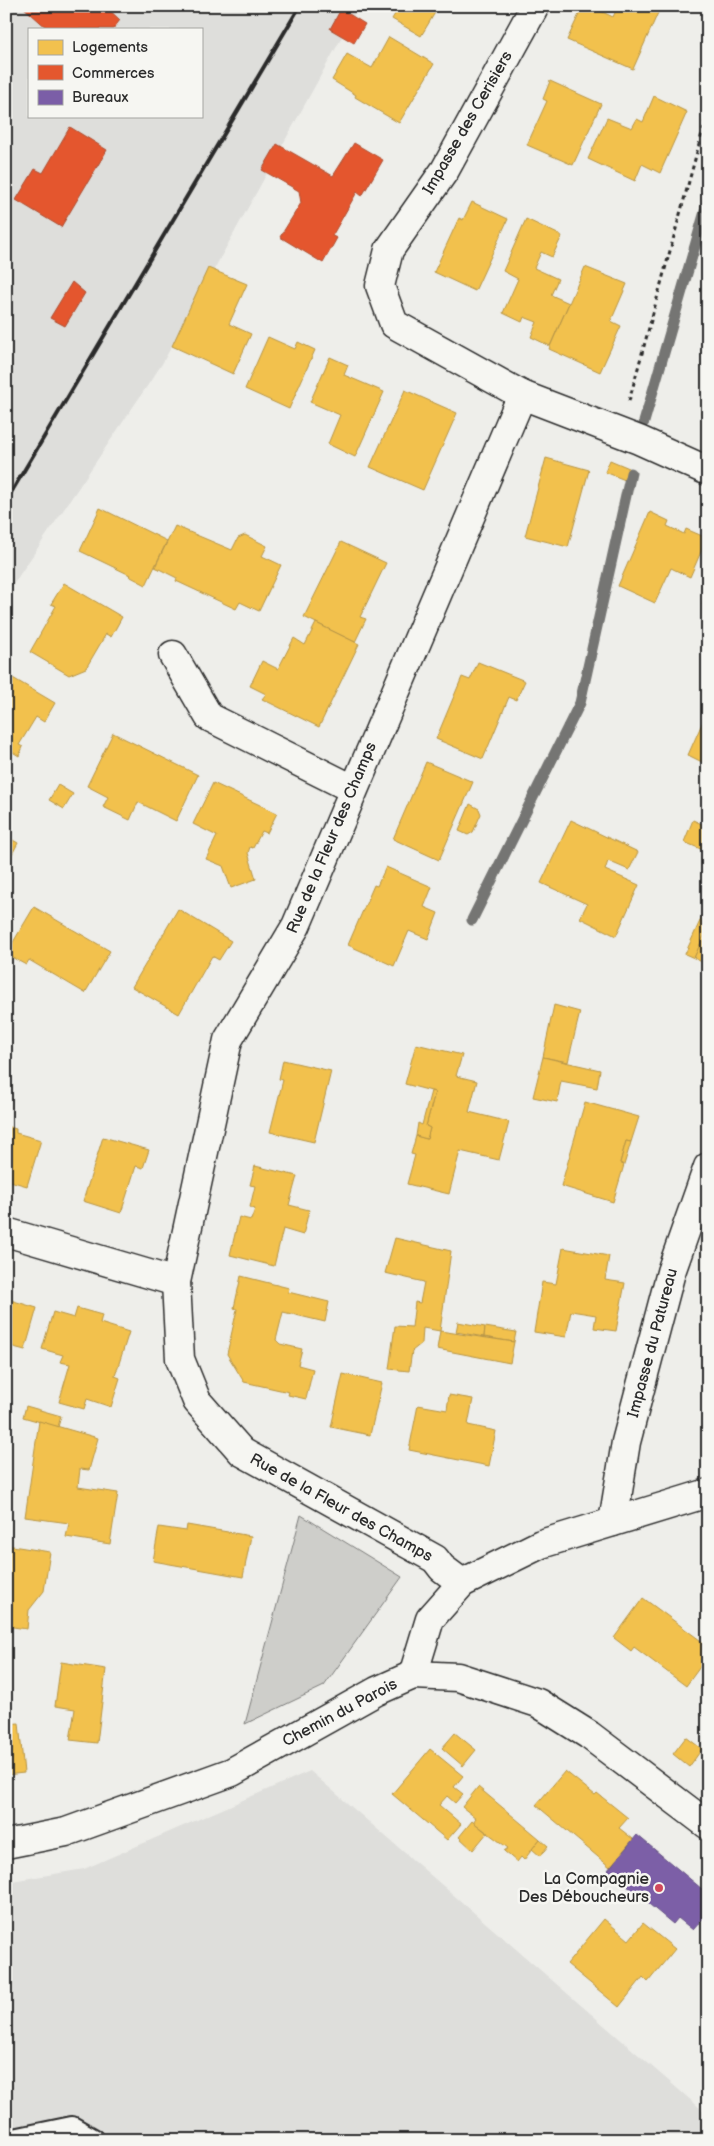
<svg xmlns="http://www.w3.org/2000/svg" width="714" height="2146" font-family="'Balsamiq Sans',sans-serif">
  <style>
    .built { fill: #dededb; fill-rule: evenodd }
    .green { fill: #cececa; stroke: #7c7c7a }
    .homes { fill: #f2c14e; stroke: #b69444 }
    .shops { fill: #e4572e; stroke: #ac4a2d }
    .offices { fill: #7b5ea7; stroke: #634f82 }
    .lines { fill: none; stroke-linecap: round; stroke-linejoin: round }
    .stream { stroke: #757573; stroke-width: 11 }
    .lane-casing { stroke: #2b2b2b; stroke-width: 26 }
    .street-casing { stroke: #2b2b2b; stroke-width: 31 }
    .path { stroke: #2b2b2b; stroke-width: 3; stroke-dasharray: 4 4; stroke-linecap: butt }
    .lane { stroke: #f6f6f2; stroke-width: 22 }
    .street { stroke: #f6f6f2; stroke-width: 28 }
    .rail { stroke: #2b2b2b; stroke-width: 4 }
    .poi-dot { fill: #d1495b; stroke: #f6f6f2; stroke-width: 2 }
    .labels { text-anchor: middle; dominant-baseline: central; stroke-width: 5; stroke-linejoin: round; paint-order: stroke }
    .street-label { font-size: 16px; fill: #2b2b2b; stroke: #f6f6f2 }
    .poi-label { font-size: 16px; fill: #2b2b2b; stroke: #f6f6f2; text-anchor: end }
  </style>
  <rect width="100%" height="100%" fill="#eeeeea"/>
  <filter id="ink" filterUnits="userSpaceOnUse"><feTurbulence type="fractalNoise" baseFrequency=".02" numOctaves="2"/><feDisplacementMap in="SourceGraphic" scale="10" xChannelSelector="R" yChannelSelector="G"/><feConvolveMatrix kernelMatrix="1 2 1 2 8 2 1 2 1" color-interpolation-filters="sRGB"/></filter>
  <g filter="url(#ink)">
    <g class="built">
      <path d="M 6,6 L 359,6 L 162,364 L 6,595 ZM 29,29 L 201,29 L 201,116 L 29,116 Z"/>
      <path d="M 310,1771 L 708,2115 L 708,2140 L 6,2140 L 6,1882 L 84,1869 Z"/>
    </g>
    <path class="green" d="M 301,1515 L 402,1577 L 324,1686 L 245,1724 Z"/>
    <g class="homes">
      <path d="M 400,6 L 439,6 L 421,36 L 392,19 Z"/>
      <path d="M 583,6 L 590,6 L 613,17 L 618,6 L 661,6 L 633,69 L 567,40 Z"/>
      <path d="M 389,37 L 434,64 L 399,123 L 355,97 L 356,95 L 332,80 L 347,54 L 372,68 Z"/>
      <path d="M 550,81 L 601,104 L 573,165 L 527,145 L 547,101 L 543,99 Z"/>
      <path d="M 654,96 L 687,112 L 660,173 L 642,164 L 635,181 L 588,159 L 607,118 L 632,128 L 637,119 L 643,122 Z"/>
      <path d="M 472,202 L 508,219 L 475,291 L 434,272 L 459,218 L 463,220 Z"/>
      <path d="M 526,219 L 562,236 L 552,257 L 541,252 L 534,268 L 558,279 L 551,295 L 569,303 L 550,346 L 531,337 L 537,322 L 524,317 L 522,322 L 503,313 L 518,279 L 503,271 Z"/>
      <path d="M 585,267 L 627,284 L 611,321 L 621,326 L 600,372 L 549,349 Z"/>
      <path d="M 208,268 L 247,284 L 229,324 L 251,334 L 233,374 L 172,346 Z"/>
      <path d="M 268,337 L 295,349 L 298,342 L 315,350 L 289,409 L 245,389 Z"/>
      <path d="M 330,357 L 348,365 L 344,375 L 384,392 L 355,457 L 328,444 L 340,415 L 310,402 Z"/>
      <path d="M 405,390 L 457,413 L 423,490 L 370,467 Z"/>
      <path d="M 708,397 L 708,416 L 701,413 Z"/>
      <path d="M 546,458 L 589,470 L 568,547 L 525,536 Z"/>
      <path d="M 610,460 L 629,468 L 625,480 L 605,472 Z"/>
      <path d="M 100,508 L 167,541 L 146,585 L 129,576 L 130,575 L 80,551 Z"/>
      <path d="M 650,512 L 669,521 L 667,526 L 684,534 L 686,529 L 707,538 L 690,577 L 671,568 L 655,603 L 618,586 Z"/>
      <path d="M 175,526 L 232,550 L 238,538 L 245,535 L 267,546 L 262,556 L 281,565 L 259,611 L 240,602 L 236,609 L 176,581 L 177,578 L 155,567 Z"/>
      <path d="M 341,542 L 386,563 L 360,617 L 366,619 L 355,642 L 304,617 Z"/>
      <path d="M 64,583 L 122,617 L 111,637 L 106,634 L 86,668 L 69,675 L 30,652 L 56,606 L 51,604 Z"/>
      <path d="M 708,591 L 708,607 L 702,604 Z"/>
      <path d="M 316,623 L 359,644 L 319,727 L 262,699 L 266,694 L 250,686 L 262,661 L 278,669 L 294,638 L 305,645 Z"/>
      <path d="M 478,662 L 525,681 L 516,700 L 509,697 L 483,759 L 436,739 L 462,677 L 470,680 Z"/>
      <path d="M 6,674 L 55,703 L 44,722 L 36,717 L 19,745 L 23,747 L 19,756 L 6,748 Z"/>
      <path d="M 708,710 L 708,765 L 688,755 Z"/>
      <path d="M 113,733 L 198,775 L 176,821 L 138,802 L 130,820 L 103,807 L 108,797 L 87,786 Z"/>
      <path d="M 426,762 L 473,782 L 439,860 L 393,839 Z"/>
      <path d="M 213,783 L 277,813 L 267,833 L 262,831 L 253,848 L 250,847 L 248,853 L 256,879 L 231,888 L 223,866 L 206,859 L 217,836 L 193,824 Z"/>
      <path d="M 58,785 L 73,794 L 64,809 L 49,800 Z"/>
      <path d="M 470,804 L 479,809 L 481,814 L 473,832 L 468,835 L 459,831 Z"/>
      <path d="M 571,820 L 638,852 L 629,870 L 608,861 L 605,870 L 639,885 L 616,936 L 580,918 L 587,904 L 541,883 Z"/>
      <path d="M 693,820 L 708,827 L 708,852 L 684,842 Z"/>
      <path d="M 6,836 L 18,843 L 10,858 L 6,857 Z"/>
      <path d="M 386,867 L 432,887 L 424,907 L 438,913 L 428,939 L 409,931 L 394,966 L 348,945 L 374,885 L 377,886 Z"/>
      <path d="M 34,907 L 110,951 L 85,993 L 29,960 L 26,965 L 6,954 Z"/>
      <path d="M 178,909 L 231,941 L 219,960 L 212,956 L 179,1014 L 132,987 Z"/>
      <path d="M 705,910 L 708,911 L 708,927 L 694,958 L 685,954 Z"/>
      <path d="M 708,927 L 708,965 L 694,958 Z"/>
      <path d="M 554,1005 L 580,1012 L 568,1062 L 543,1057 Z"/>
      <path d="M 416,1044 L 462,1055 L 456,1076 L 477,1081 L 469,1112 L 509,1122 L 499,1160 L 460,1151 L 449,1194 L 407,1184 L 415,1155 L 411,1154 L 416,1136 L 427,1139 L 430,1128 L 426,1126 L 435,1092 L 405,1084 Z"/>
      <path d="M 543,1057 L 600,1070 L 597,1088 L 561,1081 L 557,1102 L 533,1097 Z"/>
      <path d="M 283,1060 L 331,1071 L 314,1142 L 270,1132 L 283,1080 L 279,1079 Z"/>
      <path d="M 431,1091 L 435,1092 L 426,1126 L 430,1128 L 427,1139 L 416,1136 L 418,1123 L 422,1125 Z"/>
      <path d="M 585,1102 L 639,1117 L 631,1142 L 626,1141 L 620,1163 L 624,1165 L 613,1202 L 561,1186 Z"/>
      <path d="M 6,1126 L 16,1129 L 16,1133 L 41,1140 L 27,1186 L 10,1181 L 11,1177 L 6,1175 Z"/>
      <path d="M 103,1137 L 149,1150 L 143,1168 L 136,1166 L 121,1213 L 83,1201 Z"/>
      <path d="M 626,1141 L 631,1142 L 624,1165 L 620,1163 Z"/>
      <path d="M 255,1166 L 297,1176 L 289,1205 L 309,1210 L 303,1235 L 283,1229 L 274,1266 L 230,1255 L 239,1217 L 251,1220 L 255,1209 L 250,1207 L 255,1186 L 250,1185 Z"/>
      <path d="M 395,1238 L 451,1251 L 440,1331 L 423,1328 L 422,1343 L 412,1351 L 409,1371 L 389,1369 L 395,1326 L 412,1327 L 415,1302 L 420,1303 L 424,1282 L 385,1273 Z"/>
      <path d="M 563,1248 L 609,1256 L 605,1280 L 625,1283 L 616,1331 L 594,1328 L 596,1315 L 571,1311 L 566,1337 L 534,1332 L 542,1282 L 556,1284 Z"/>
      <path d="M 241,1276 L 289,1288 L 288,1292 L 329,1302 L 325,1322 L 283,1312 L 276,1340 L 280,1344 L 302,1349 L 298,1365 L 313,1369 L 306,1399 L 288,1395 L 289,1392 L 244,1382 L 227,1354 L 237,1309 L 234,1308 Z"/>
      <path d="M 6,1292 L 9,1293 L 7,1299 L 37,1308 L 25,1350 L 6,1345 Z"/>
      <path d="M 77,1308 L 102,1315 L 100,1323 L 129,1332 L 115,1376 L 120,1378 L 111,1407 L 87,1399 L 84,1409 L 59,1402 L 70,1364 L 60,1362 L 63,1355 L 42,1349 L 53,1312 L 74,1318 Z"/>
      <path d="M 458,1322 L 485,1327 L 484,1337 L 456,1332 Z"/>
      <path d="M 485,1327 L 516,1332 L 514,1342 L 484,1337 Z"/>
      <path d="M 440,1331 L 514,1342 L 510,1363 L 437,1349 Z"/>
      <path d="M 708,1367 L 708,1417 L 707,1417 L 704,1368 Z"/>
      <path d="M 343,1374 L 382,1383 L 370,1435 L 331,1427 Z"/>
      <path d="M 449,1395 L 473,1399 L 468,1425 L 496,1431 L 489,1466 L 409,1450 L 418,1405 L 447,1410 Z"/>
      <path d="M 26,1406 L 61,1416 L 58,1427 L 23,1417 Z"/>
      <path d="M 39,1421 L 98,1438 L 89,1470 L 80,1469 L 78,1487 L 118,1493 L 110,1544 L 66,1537 L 69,1523 L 25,1517 Z"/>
      <path d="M 187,1525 L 251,1536 L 243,1577 L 153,1561 L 159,1527 L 186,1531 Z"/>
      <path d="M 6,1545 L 50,1552 L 44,1591 L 29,1610 L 27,1629 L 6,1626 Z"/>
      <path d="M 643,1598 L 708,1646 L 708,1656 L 686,1686 L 634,1647 L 631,1651 L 614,1638 Z"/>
      <path d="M 61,1662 L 106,1669 L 97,1743 L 70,1740 L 75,1709 L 55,1706 Z"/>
      <path d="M 19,1723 L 24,1773 L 6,1775 L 6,1724 Z"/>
      <path d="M 455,1733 L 476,1750 L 463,1766 L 442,1748 Z"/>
      <path d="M 686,1737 L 702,1749 L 689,1767 L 673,1754 Z"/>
      <path d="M 430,1749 L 463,1776 L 454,1787 L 463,1794 L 455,1803 L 447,1796 L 439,1805 L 461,1824 L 447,1840 L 392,1794 Z"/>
      <path d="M 565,1771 L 595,1795 L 597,1793 L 628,1818 L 619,1828 L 633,1839 L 610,1867 L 536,1805 Z"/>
      <path d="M 478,1787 L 540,1839 L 524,1860 L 521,1857 L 517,1862 L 504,1851 L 508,1848 L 473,1822 L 476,1818 L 462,1807 Z"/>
      <path d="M 472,1821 L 487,1833 L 473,1850 L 459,1837 Z"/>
      <path d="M 540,1839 L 548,1846 L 540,1856 L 532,1849 Z"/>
      <path d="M 604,1919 L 629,1940 L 643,1923 L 675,1949 L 648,1982 L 643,1977 L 619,2007 L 567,1964 Z"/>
    </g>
    <g class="shops">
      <path d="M 22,6 L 105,6 L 120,20 L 113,29 L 48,29 Z"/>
      <path d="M 341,9 L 365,24 L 354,43 L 330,29 Z"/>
      <path d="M 70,127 L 107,150 L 61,227 L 16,200 L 35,169 L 43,173 Z"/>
      <path d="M 354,143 L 383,160 L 362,196 L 357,192 L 332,236 L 337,238 L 323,263 L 280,237 L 301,203 L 299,191 L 262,170 L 277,144 L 333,176 Z"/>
      <path d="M 72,282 L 85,293 L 65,326 L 50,318 Z"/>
    </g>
    <path class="offices" d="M 637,1835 L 708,1894 L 708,1913 L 693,1930 L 678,1918 L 673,1924 L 608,1870 Z"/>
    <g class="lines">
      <g class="stream">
        <path d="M 644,422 L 708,201"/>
        <path d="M 472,920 L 580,703 L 631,473"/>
      </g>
      <defs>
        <path id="lane" d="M 14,2140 L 72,2128 L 93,2140"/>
        <g id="street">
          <path d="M 535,6 L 445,170 L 389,250 L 380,286 L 394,324 L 522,395 L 639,440 L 708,471"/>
          <path d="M 173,655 L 209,717 L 353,789"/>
          <path d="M 6,1232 L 176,1282"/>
          <path d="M 613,1522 L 626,1442 L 671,1272 L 708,1167"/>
          <path d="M 462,1583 L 442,1568 L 435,1559 L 242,1452 L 197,1401 L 180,1359 L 176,1282 L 228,1040 L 296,926 L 522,395"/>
          <path d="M 413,1675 L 430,1619 L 462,1583 L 541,1544 L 708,1493"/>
          <path d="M 6,1844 L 66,1832 L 232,1772 L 377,1691 L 413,1675 L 458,1677 L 538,1703 L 589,1735 L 708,1825"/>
        </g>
      </defs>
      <use href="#lane" class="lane-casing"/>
      <use href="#street" class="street-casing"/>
      <path class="path" d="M 629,401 L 706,119 L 708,120"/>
      <use href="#lane" class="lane"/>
      <use href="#street" class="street"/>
      <path class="rail" d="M 6,501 L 300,6"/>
    </g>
  </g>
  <circle class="poi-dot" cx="659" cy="1888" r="5"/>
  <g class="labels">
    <g class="street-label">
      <text transform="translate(468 123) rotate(-60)">Impasse des Cerisiers</text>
      <text transform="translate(332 838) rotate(-67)">Rue de la Fleur des Champs</text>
      <text transform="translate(653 1343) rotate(-75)">Impasse du Patureau</text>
      <text transform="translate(341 1508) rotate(29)">Rue de la Fleur des Champs</text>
      <text transform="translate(340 1713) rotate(-28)">Chemin du Parois</text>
    </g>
    <g class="poi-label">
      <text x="649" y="1879">La Compagnie<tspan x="649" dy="18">Des Déboucheurs</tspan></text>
    </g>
  </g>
  <rect width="714" height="2146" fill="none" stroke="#f6f6f2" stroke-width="25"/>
  <rect x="12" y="12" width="689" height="2121" fill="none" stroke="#2b2b2b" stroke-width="2" filter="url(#ink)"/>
  <rect x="28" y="28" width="175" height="90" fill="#f6f6f2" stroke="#a5a5a2"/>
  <rect x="38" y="40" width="25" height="15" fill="#f2c14e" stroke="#a5a5a2"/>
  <text x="72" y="52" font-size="15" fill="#2b2b2b">Logements</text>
  <rect x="38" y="65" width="25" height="15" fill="#e4572e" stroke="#a5a5a2"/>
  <text x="72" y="78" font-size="15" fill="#2b2b2b">Commerces</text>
  <rect x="38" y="90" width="25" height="15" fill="#7b5ea7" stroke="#a5a5a2"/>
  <text x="72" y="102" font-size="15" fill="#2b2b2b">Bureaux</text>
</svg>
